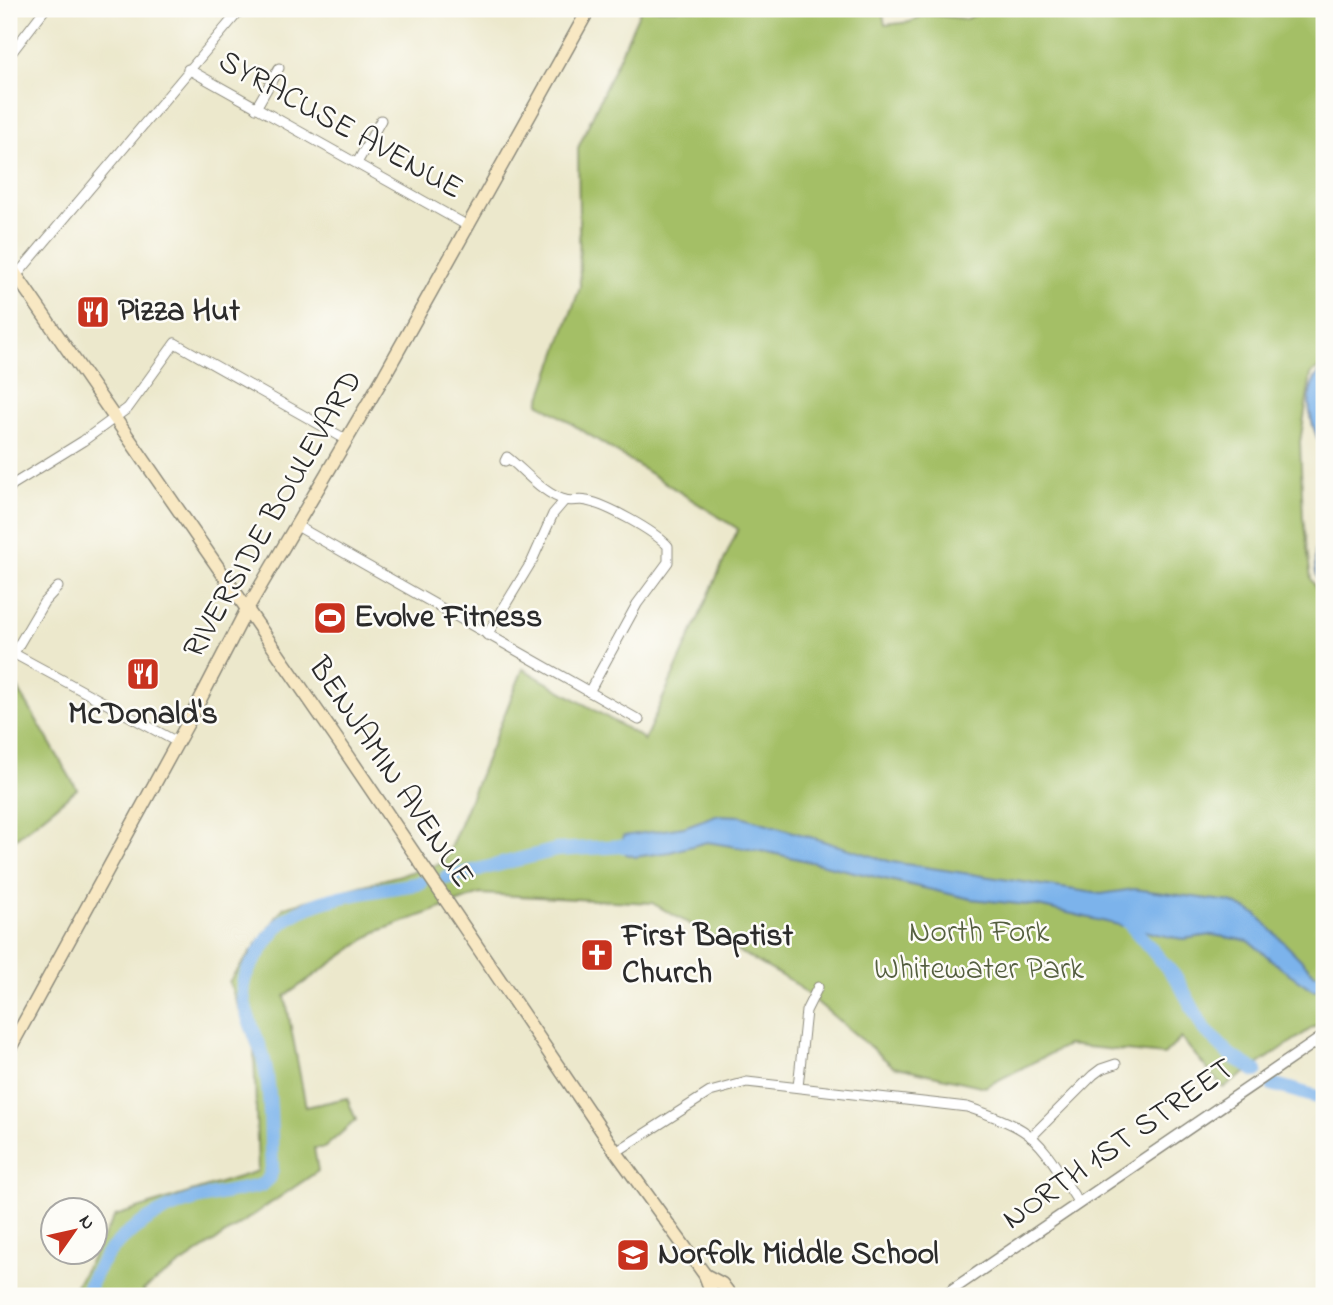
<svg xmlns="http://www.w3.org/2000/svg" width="1333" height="1305" font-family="'Indie Flower',sans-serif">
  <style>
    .green { fill: #a4bf66; stroke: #687548; stroke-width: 2 }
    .water { fill: #7cb3eb; stroke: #546f8b; stroke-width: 2 }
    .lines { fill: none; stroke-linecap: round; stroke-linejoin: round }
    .river { stroke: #7cb3eb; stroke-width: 14 }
    .minor-casing { stroke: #8c8a7c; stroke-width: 11 }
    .tertiary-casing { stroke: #8c8a7c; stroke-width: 13 }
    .secondary-casing { stroke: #8c8a7c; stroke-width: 15 }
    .minor { stroke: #fff; stroke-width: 9 }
    .tertiary { stroke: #fff; stroke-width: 10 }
    .secondary { stroke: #f8e8c3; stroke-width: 12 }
    .labels { text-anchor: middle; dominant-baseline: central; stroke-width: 5; stroke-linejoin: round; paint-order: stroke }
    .street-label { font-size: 32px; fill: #2b2b2b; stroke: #fdfcf7 }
    .poi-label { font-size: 32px; font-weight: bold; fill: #2b2b2b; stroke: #fdfcf7; text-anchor: start }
    .park-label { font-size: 32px; fill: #555f40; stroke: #fdfcf7 }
  </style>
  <rect width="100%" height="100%" fill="#fdfcf7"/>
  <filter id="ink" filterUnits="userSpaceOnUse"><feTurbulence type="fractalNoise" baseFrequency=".0143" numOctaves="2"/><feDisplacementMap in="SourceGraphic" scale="14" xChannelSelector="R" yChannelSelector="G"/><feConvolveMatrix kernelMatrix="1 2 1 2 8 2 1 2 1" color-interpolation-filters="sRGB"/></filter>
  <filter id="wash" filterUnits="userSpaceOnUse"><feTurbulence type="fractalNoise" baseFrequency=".00686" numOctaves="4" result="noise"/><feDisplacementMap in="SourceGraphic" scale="28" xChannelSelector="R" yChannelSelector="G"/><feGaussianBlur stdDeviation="1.57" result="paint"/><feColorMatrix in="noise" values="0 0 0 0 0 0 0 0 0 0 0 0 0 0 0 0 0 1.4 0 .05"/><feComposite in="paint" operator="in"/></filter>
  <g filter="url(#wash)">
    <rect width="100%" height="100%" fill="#ece8cc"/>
    <g class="green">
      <path d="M 641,9 L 882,9 L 885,25 L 910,22 L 926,14 L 966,19 L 988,9 L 1324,9 L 1324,364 L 1311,374 L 1300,442 L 1303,518 L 1311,579 L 1324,603 L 1324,1020 L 1223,1088 L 1181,1038 L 1164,1055 L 1067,1045 L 985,1087 L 893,1066 L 793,982 L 652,903 L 480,894 L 376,932 L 285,996 L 306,1107 L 347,1098 L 356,1120 L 324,1148 L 314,1148 L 318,1171 L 143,1290 L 147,1296 L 74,1296 L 74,1289 L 115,1216 L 258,1171 L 254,1049 L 229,982 L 284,907 L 444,863 L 523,669 L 641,737 L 644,741 L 738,529 L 539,403 L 580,287 L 578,148 Z"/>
      <path d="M 9,673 L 77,789 L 9,844 Z"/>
    </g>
    <g class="water">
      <path d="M 1324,368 L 1324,452 C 1310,425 1299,391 1324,368 Z"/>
      <path d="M 1324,514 L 1324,594 C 1309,570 1316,545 1321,519 Z"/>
      <path d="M 716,815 L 741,816 L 892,862 L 1101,894 L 1134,889 L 1231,902 L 1256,914 L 1315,974 L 1324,974 L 1324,989 L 1313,990 L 1281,968 L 1249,941 L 1212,935 L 1183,939 L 1170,937 L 1038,906 L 971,899 L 772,853 L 707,842 L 670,852 L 635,857 L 626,854 L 623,836 L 684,827 Z"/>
    </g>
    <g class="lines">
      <g class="river">
        <path d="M 446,878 L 556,850 L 641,845"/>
        <path d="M 1122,915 L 1177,979 L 1204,1029 L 1230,1055 L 1256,1071"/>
        <path d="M 1272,1084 L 1324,1099"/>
        <path d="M 86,1296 C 99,1250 138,1219 183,1203 C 208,1194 236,1192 262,1185 L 269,1178 L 272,1169 C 270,1132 272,1093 263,1057 C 257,1035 243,1013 243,990 C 242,977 250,967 257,956 C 264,945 272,931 283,922 C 316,895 379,891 421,883"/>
      </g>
    </g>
  </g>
  <g filter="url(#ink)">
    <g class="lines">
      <defs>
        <g id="minor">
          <path d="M 9,56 L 45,9"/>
          <path d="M 188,69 L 468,226"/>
          <path d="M 256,108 L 279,68"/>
          <path d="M 357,163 L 381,120"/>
          <path d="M 16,276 L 241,9"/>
          <path d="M 505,461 L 507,457 C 524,470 543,494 565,500 C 571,502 580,499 587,501 C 607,505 653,530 668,546 L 668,562 L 637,604 L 589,692"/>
          <path d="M 9,490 L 12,485 L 83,441 L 128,408 L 175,343 L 347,440"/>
          <path d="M 297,526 L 639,720"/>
          <path d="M 487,635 L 532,561 L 553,514 L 565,500"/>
          <path d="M 9,651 L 177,742"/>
          <path d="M 14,653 L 44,602 L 58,587"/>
          <path d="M 798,1087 L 806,1011 L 818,987"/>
          <path d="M 1031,1137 L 1093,1075 L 1101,1069 L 1116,1064"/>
          <path d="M 616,1152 L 710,1092 L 747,1082 L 967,1107 C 985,1113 1006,1120 1022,1130 C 1047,1145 1063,1180 1079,1203"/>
        </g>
        <path id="tertiary" d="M 943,1296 L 1324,1036"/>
        <g id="secondary">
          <path d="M 9,265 L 343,748 L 616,1152 L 705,1275 L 713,1296"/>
          <path d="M 9,1050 L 189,721 L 247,609 L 384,376 L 589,9"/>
          <path d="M 705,1275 L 722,1284 L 731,1296"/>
        </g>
      </defs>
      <use href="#minor" class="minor-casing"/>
      <use href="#tertiary" class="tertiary-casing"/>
      <use href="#secondary" class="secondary-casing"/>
      <use href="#minor" class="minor"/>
      <use href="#tertiary" class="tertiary"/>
      <use href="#secondary" class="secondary"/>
    </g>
  </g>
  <defs>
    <symbol id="restaurant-square" viewBox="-11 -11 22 22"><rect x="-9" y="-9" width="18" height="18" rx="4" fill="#c8321e" stroke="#fdfcf7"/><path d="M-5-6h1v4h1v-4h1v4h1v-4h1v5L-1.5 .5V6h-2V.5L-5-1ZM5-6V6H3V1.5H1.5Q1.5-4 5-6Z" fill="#fff"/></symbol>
    <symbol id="stadium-square" viewBox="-11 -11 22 22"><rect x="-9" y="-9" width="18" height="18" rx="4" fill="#c8321e" stroke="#fdfcf7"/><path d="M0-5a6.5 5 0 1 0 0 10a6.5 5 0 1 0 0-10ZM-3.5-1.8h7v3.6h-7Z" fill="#fff"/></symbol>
    <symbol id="church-square" viewBox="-11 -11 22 22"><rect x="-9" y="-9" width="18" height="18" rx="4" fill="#c8321e" stroke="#fdfcf7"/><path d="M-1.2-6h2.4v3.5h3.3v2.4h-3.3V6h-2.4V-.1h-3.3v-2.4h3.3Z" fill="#fff"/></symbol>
    <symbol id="school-square" viewBox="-11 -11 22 22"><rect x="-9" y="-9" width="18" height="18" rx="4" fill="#c8321e" stroke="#fdfcf7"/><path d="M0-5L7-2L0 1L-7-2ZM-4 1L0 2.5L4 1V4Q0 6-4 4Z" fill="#fff"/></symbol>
  </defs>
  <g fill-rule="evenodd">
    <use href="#restaurant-square" x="74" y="293" width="38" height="38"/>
    <use href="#stadium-square" x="311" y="599" width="38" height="38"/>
    <use href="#restaurant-square" x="124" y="655" width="38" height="38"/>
    <use href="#church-square" x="578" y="936" width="38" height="38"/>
    <use href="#school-square" x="614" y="1236" width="38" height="38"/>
  </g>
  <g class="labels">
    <g class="street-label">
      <text transform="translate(340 126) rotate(29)">SYRACUSE AVENUE</text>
      <text transform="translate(274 515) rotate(-60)">RIVERSIDE BOULEVARD</text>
      <text transform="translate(390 773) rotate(56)">BENJAMIN AVENUE</text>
      <text transform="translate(1119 1145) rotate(-35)">NORTH 1ST STREET</text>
    </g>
    <g class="poi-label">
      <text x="118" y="312">Pizza Hut</text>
      <text x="354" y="618">Evolve Fitness</text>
      <text x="143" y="715" text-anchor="middle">McDonald's</text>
      <text x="622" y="937">First Baptist<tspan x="622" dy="37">Church</tspan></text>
      <text x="658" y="1255">Norfolk Middle School</text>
    </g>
    <g class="park-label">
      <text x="979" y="933">North Fork<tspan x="979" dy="37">Whitewater Park</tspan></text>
    </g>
  </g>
  <rect width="1333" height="1305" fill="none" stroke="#fdfcf7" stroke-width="35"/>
  <g transform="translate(74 1231) rotate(56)"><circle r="33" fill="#fdfcf7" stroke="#a9a8a5" stroke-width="2"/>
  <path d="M0-5L12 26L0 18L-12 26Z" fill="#c8321e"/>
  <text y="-10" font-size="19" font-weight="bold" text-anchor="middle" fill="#2b2b2b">N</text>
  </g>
</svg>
